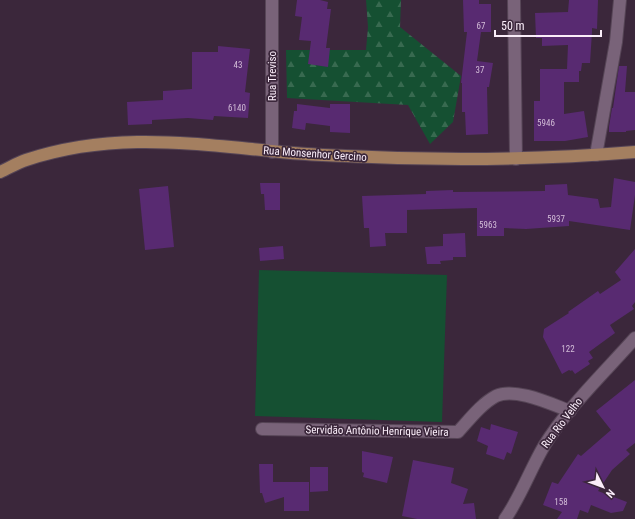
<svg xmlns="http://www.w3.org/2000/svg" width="635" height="519" font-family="'Roboto Condensed',sans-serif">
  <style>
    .forest { fill: url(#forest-firs) }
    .pitch { fill: #155032 }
    .building { fill: #582a71 }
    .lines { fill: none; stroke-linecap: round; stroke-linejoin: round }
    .minor-casing { stroke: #564556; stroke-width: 14 }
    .tertiary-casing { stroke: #564556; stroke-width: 14 }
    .primary-casing { stroke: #564556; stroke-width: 14 }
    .minor { stroke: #796379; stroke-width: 12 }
    .tertiary { stroke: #796379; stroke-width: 12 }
    .primary { stroke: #a47f60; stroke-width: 12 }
    .labels { text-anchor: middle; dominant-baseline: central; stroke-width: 3.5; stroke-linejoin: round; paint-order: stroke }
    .number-label { font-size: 9px; fill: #d2bcd7 }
    .street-label { font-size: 11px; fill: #faedf9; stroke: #3b273b }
  </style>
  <defs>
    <pattern id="forest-firs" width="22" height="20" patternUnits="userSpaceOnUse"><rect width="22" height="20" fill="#155032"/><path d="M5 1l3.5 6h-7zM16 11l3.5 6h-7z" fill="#386a50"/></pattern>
  </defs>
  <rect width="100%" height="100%" fill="#3b273b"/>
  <path class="forest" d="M 366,0 L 401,0 L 400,27 L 461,76 L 453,122 L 430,144 L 408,105 L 287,98 L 286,50 L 366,50 L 368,27 Z"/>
  <path class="pitch" d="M 259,270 L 447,275 L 442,422 L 255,416 Z"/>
  <g class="building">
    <path d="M 297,0 L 320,0 L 328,2 L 327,9 L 331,9 L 326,48 L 330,48 L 328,67 L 308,64 L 311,41 L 299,40 L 302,17 L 295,16 Z"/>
    <path d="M 463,0 L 479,0 L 479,4 L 491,4 L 491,32 L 481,32 L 477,61 L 493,63 L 489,87 L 487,87 L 488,134 L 466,135 L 465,112 L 462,112 L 462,83 L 461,83 L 467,32 L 464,32 Z"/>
    <path d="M 569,0 L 598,0 L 597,29 L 592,28 L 592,32 L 590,63 L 582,63 L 581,71 L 579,71 L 579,82 L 564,82 L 564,114 L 584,111 L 588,137 L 565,141 L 534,141 L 534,101 L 540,101 L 540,69 L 567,69 L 568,45 L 542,46 L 542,38 L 536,38 L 535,13 L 568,12 Z"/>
    <path d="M 218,46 L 250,49 L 245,92 L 250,93 L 248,118 L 214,116 L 213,120 L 188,118 L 152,120 L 152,124 L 128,125 L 127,102 L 163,100 L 163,91 L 192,89 L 192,52 L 218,52 Z"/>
    <path d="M 619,66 L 627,66 L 625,92 L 635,92 L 635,130 L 626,131 L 626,132 L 609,132 L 609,127 L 612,108 L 613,108 Z"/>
    <path d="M 297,104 L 330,108 L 330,104 L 350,104 L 350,133 L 330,132 L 330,126 L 306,123 L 305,130 L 292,128 L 294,111 L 297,111 Z"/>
    <path d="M 614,178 L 635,182 L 635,195 L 630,230 L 569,221 L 569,226 L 526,229 L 504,228 L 504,236 L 477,236 L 477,208 L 407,210 L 407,233 L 385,233 L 386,246 L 370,247 L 369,228 L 364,228 L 362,196 L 426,194 L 426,191 L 453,190 L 453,192 L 545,191 L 545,185 L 567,184 L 568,195 L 598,199 L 600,208 L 611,207 Z"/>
    <path d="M 260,183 L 280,183 L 280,210 L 265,210 L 264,194 L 261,194 Z"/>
    <path d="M 168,186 L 174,247 L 145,250 L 139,189 Z"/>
    <path d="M 465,233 L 466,257 L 453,257 L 453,260 L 440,261 L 441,264 L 427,264 L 425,247 L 443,246 L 443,234 Z"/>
    <path d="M 283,246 L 284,259 L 260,261 L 259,248 Z"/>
    <path d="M 635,249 L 635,302 L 632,306 L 634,309 L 610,325 L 615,333 L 589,352 L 593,358 L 588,361 L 590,364 L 575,374 L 572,370 L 571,371 L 569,370 L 562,374 L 543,337 L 544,329 L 569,313 L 568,312 L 598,291 L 600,294 L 621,280 L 615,272 Z"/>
    <path d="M 635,380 L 635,443 L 626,450 L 630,454 L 612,470 L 598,491 L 627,502 L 623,511 L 611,513 L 591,505 L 588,513 L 580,510 L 577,519 L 557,519 L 562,512 L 543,505 L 552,482 L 558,484 L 578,454 L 581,456 L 611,430 L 596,411 Z"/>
    <path d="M 491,424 L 518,432 L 511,454 L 507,452 L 504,460 L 486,454 L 488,446 L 477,441 L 481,427 L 490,430 Z"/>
    <path d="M 362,451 L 393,457 L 387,483 L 363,477 L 364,473 L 362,472 Z"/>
    <path d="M 413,460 L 454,468 L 451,483 L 468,489 L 463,504 L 474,503 L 476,519 L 417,519 L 402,516 Z"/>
    <path d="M 259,464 L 273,464 L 273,482 L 309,482 L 309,511 L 284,511 L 284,497 L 265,503 L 262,493 L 260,493 Z"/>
    <path d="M 310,467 L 328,467 L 328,491 L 310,492 Z"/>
  </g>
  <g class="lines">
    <defs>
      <g id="minor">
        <path d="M 272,0 L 272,152"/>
        <path d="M 514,0 L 516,159"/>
        <path d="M 596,155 L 616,42 L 620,0"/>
        <path d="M 262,429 L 458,432 C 469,420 481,404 496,396 C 515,387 551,404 570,411"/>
      </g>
      <path id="tertiary" d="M 505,519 C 521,496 530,470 544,446 C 567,408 605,372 635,338"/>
      <path id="primary" d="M 0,172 C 9,168 17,163 26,160 C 111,132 186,143 272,151 C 296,154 321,155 346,156 C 443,161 538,160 635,152"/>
    </defs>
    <use href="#minor" class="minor-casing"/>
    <use href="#tertiary" class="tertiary-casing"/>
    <use href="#primary" class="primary-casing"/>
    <use href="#minor" class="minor"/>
    <use href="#tertiary" class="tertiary"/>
    <use href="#primary" class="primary"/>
  </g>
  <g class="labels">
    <g class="number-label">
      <text x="481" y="26">67</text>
      <text x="238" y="65">43</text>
      <text x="480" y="70">37</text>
      <text x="237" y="108">6140</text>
      <text x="546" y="123">5946</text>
      <text x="556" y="219">5937</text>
      <text x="488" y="225">5963</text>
      <text x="568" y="349">122</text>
      <text x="561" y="502">158</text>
    </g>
    <g class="street-label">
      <text transform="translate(272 76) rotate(-90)">Rua Treviso</text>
      <text transform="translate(315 154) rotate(4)">Rua Monsenhor Gercino</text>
      <text transform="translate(562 423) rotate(-53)">Rua Rio Velho</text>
      <text transform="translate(377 431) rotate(1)">Servidão Antônio Henrique Vieira</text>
    </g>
  </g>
  <g transform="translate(603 487) rotate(132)" stroke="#3b273b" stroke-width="3" paint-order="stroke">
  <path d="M0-3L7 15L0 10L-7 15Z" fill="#faedf9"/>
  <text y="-6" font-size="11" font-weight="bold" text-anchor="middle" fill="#faedf9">N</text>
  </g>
  <path d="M495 30v6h106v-6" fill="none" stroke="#faedf9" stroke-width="2"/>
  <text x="501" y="30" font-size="12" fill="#faedf9" stroke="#3b273b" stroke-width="3" paint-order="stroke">50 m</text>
</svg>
